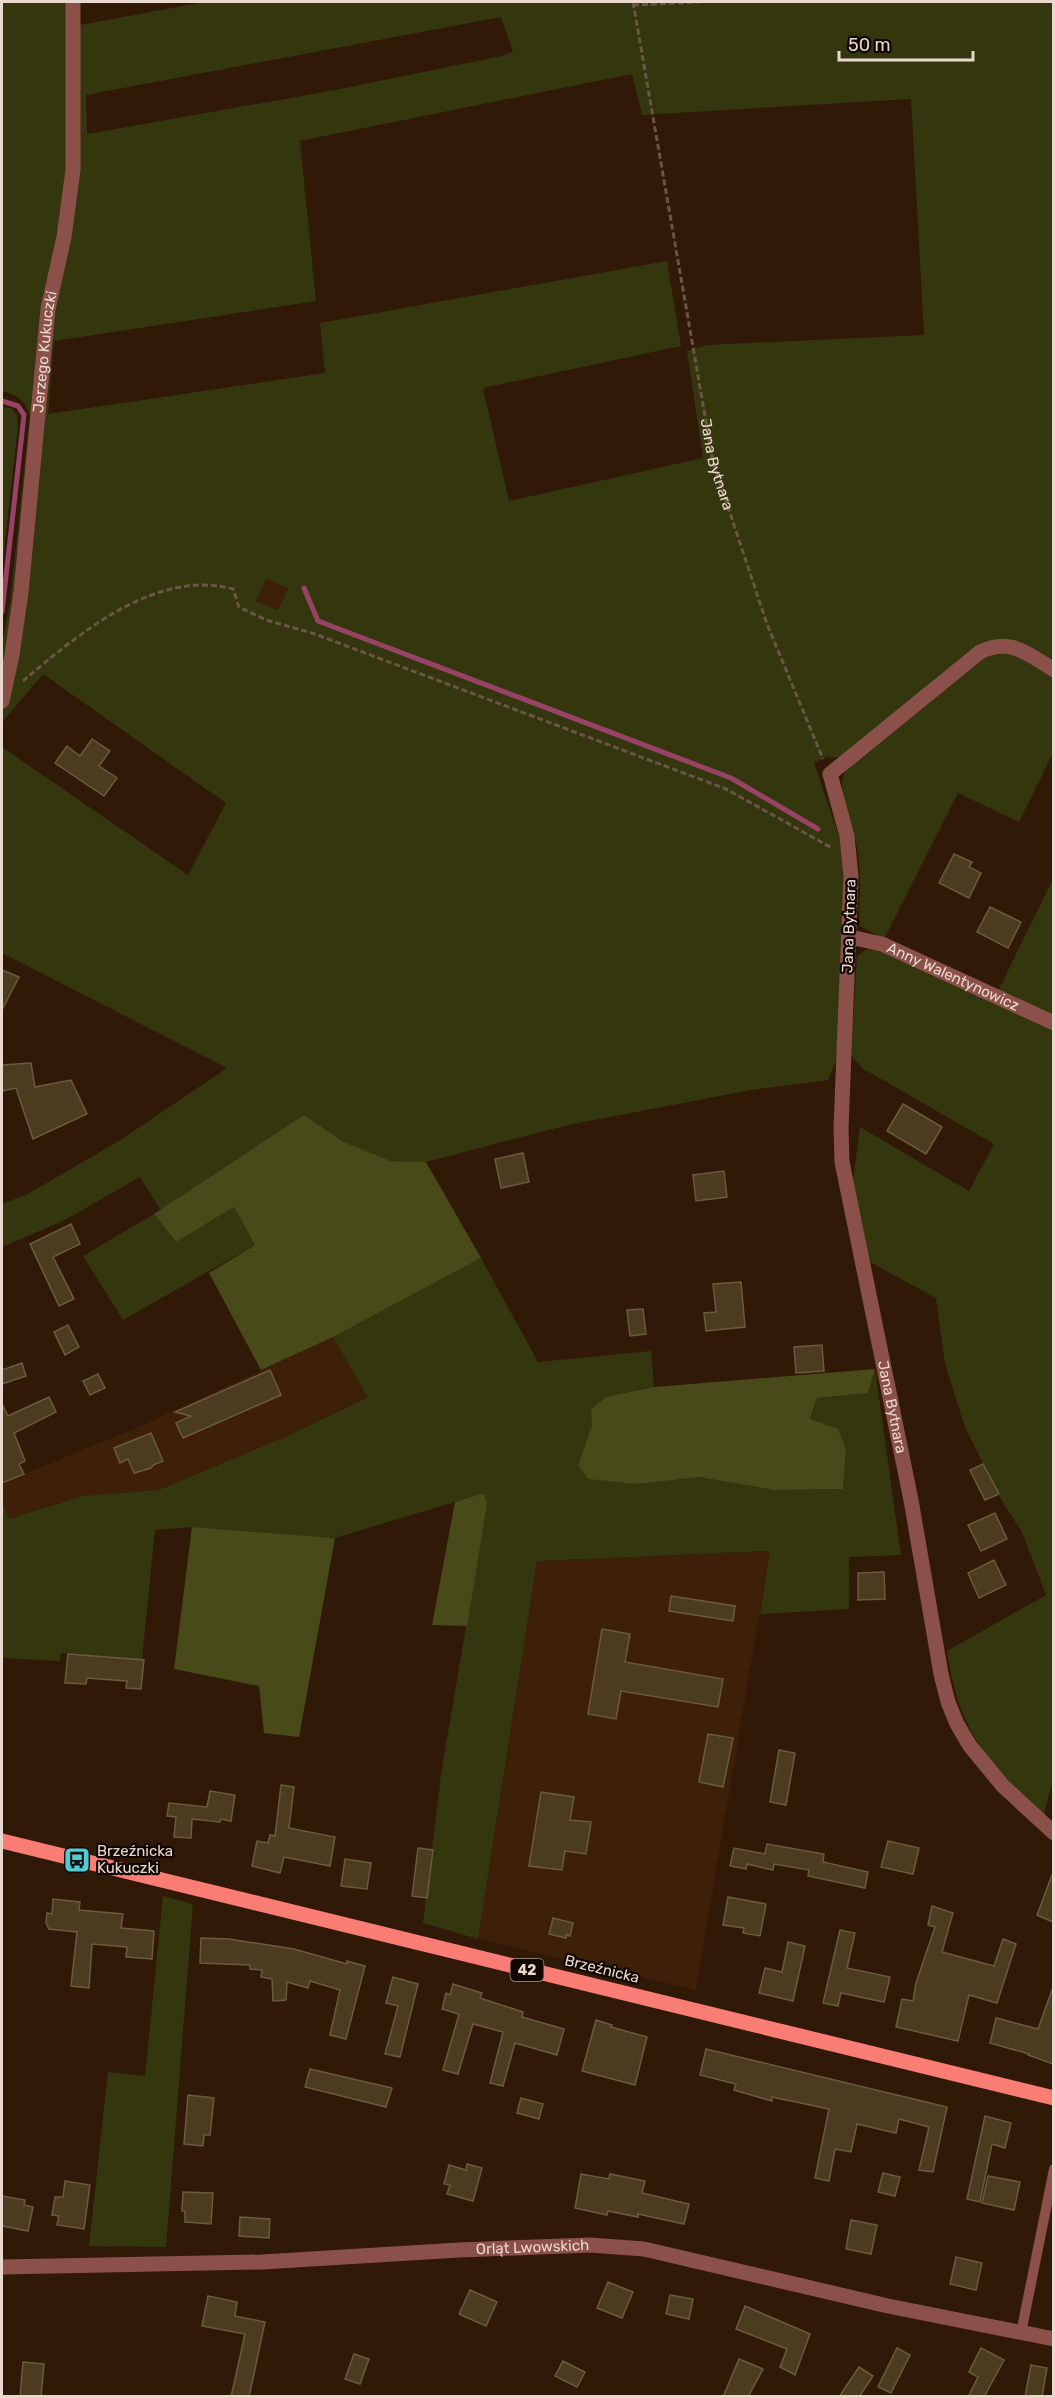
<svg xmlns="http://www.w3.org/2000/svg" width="1055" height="2398" font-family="Rubik,sans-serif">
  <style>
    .built { fill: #3e1f08 }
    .green { fill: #34370e; fill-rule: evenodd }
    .forest { fill: #484b19 }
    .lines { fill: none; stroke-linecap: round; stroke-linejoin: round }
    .stream { stroke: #984366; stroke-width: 5 }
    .building { fill: #4b3c1f; stroke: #6b5b3e; stroke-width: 1.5 }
    .path { stroke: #6a5545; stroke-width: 3; stroke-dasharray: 6 3; stroke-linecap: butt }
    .lane { stroke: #8c504b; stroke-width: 10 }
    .street { stroke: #8c504b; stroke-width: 15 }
    .primary { stroke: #f97d75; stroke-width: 15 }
    .labels { text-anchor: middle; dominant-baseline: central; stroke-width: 4.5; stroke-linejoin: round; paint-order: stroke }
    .shield { fill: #110702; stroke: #a89990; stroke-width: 1.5 }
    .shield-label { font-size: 14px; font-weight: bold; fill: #e9d8cd }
    .street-label { font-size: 15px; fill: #e9d8cd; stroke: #110702 }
    .poi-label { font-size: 15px; fill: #e9d8cd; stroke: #110702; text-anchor: start }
  </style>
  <rect width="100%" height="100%" fill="#311907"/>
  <g class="built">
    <path d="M 266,579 L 288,588 L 278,610 L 256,600 Z"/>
    <path d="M 333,1337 L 368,1396 L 287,1436 L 159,1490 L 82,1496 L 9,1519 L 2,1499 L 2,1483 L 141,1426 Z"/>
    <path d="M 770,1551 L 696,1990 L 478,1939 L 537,1561 Z"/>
  </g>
  <g class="green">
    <path d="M 2,2 L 79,2 L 80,25 L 204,2 L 1053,2 L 1053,663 L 1010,640 L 839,757 L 831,758 L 827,756 L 814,763 L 845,854 L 838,1056 L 828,1080 L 751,1090 L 568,1125 L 426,1162 L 391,1161 L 344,1142 L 304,1115 L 161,1211 L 140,1177 L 65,1220 L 2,1247 L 2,1204 L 28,1194 L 122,1139 L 227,1068 L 2,953 L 2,747 L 188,875 L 226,803 L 43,674 L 2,722 L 2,644 L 10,603 L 30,416 C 26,401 16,394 2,391 ZM 501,17 L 513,52 L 502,56 L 330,91 L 87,134 L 86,95 ZM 632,74 L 642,115 L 911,99 L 924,335 L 707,345 L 687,351 L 703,458 L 509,501 L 483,388 L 681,346 L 667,261 L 320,323 L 325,373 L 48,414 L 54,341 L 316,301 L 300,141 ZM 266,579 L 288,588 L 278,610 L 256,601 Z"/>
    <path d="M 2,407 L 11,408 L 17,415 L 18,427 L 2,568 Z"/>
    <path d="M 1011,652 L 1053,676 L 1053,753 L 1019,822 L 958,793 L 884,939 L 860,926 C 857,911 861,898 860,884 C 860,869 858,851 855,837 C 850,811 833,788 848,765 L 985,656 Z"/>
    <path d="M 1053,879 L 1053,1017 L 998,991 Z"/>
    <path d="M 869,948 L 879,949 L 1053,1029 L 1054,1775 L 1044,1815 C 987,1764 958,1729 947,1651 L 1046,1595 L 1022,1532 L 1002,1501 L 965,1427 L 945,1364 L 936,1298 L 870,1262 L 853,1181 L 860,1127 L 969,1191 L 994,1144 L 862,1068 L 851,1055 L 857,956 Z"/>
    <path d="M 234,1207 L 255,1245 L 123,1320 L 83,1256 L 154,1214 L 176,1242 Z"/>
    <path d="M 481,1258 L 538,1362 L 651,1351 L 654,1387 L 606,1397 L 591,1409 L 592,1425 L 578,1466 L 637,1484 L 700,1477 L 774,1490 L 843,1489 L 846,1449 L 838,1429 L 810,1420 L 817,1398 L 868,1393 L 875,1369 L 901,1555 L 849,1557 L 849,1609 L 760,1614 L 770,1551 L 537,1561 L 478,1939 L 423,1923 L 441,1774 L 487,1504 L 484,1493 L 335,1538 L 192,1527 L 155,1530 L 142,1660 L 61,1653 L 60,1661 L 2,1658 L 2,1499 L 9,1519 L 82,1496 L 159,1490 L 287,1436 L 368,1397 L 333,1337 Z"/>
    <path d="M 163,1896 L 193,1904 L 166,2247 L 89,2246 L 108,2072 L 145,2076 Z"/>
  </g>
  <g class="forest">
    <path d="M 304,1115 L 344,1142 L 391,1161 L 426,1162 L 481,1258 L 333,1337 L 261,1370 L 209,1273 L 255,1245 L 234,1207 L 176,1242 L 154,1214 Z"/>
    <path d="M 875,1369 L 868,1393 L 817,1398 L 810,1419 L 838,1429 L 846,1449 L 843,1489 L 774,1490 L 700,1477 L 637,1484 L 589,1479 L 578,1466 L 592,1425 L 591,1409 L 606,1397 L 654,1387 Z"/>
    <path d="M 484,1493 L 487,1504 L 467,1626 L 432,1625 L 455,1502 Z"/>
    <path d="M 192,1527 L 335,1538 L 299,1737 L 264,1733 L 259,1686 L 174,1669 Z"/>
  </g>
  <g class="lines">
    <g class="stream">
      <path d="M 2,401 L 18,406 L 24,415 L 2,612"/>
      <path d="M 304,588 L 318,621 L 731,778 L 818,829"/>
    </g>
  </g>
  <g class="building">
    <path d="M 92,739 L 110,751 L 99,766 L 117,778 L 104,796 L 55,763 L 67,746 L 80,756 Z"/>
    <path d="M 954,854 L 972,862 L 969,867 L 981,873 L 969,898 L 939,883 Z"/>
    <path d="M 990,907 L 1021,922 L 1008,948 L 977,932 Z"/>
    <path d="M 2,970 L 19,977 L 2,1010 Z"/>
    <path d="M 31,1063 L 35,1087 L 71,1080 L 87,1114 L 33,1139 L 16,1088 L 2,1091 L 2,1065 Z"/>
    <path d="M 903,1104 L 942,1127 L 926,1154 L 887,1131 Z"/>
    <path d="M 523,1153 L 529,1182 L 501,1188 L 495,1159 Z"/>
    <path d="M 724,1171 L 727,1197 L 696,1201 L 693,1175 Z"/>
    <path d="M 71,1224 L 80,1244 L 53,1257 L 74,1299 L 59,1306 L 30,1244 Z"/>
    <path d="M 741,1282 L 745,1327 L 706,1331 L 704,1313 L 716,1312 L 713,1284 Z"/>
    <path d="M 643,1309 L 646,1334 L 630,1336 L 627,1310 Z"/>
    <path d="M 68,1325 L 79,1347 L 65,1355 L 54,1332 Z"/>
    <path d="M 822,1345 L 824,1371 L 796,1373 L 794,1347 Z"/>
    <path d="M 22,1363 L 26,1376 L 2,1384 L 2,1370 Z"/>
    <path d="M 270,1370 L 281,1395 L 183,1438 L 176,1423 L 191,1416 L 175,1412 Z"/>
    <path d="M 98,1374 L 105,1388 L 90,1395 L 83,1381 Z"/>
    <path d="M 49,1397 L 56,1412 L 14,1433 L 25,1461 L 19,1464 L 24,1474 L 2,1483 L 2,1404 L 8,1416 Z"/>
    <path d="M 151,1433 L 163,1461 L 153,1465 L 151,1468 L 134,1473 L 128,1459 L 120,1463 L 114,1448 Z"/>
    <path d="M 983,1464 L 999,1494 L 985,1500 L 970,1470 Z"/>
    <path d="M 995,1513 L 1007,1539 L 981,1551 L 968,1525 Z"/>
    <path d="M 994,1560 L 1006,1585 L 979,1598 L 968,1573 Z"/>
    <path d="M 884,1572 L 885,1599 L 858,1600 L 858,1573 Z"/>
    <path d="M 671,1596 L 735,1606 L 733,1621 L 669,1611 Z"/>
    <path d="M 602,1629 L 630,1634 L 625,1662 L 723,1679 L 718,1707 L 621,1691 L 616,1719 L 588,1714 Z"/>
    <path d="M 68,1654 L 144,1660 L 141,1689 L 126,1688 L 127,1681 L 87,1678 L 86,1684 L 65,1683 Z"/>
    <path d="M 708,1734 L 733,1738 L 723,1787 L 699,1782 Z"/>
    <path d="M 779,1750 L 795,1753 L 786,1805 L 770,1802 Z"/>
    <path d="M 281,1785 L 294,1787 L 289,1828 L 335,1837 L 330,1866 L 284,1857 L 280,1873 L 252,1866 L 257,1841 L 268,1843 L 270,1835 L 275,1836 Z"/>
    <path d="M 210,1791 L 235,1795 L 231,1821 L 221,1819 L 220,1822 L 192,1819 L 191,1838 L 174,1837 L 176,1817 L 167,1816 L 169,1803 L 207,1807 Z"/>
    <path d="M 541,1792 L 574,1797 L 570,1820 L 591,1822 L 586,1854 L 565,1851 L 562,1870 L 529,1866 Z"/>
    <path d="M 888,1841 L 919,1848 L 913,1874 L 881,1867 Z"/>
    <path d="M 767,1844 L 824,1854 L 823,1862 L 868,1872 L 865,1888 L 808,1876 L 809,1870 L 774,1864 L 773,1870 L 747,1864 L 746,1869 L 730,1866 L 734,1848 L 765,1854 Z"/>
    <path d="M 418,1848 L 433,1850 L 427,1898 L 412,1896 Z"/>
    <path d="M 345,1859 L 371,1863 L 367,1889 L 341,1886 Z"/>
    <path d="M 1052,1875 L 1053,1875 L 1053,1922 L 1037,1915 Z"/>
    <path d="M 728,1897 L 766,1904 L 760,1936 L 743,1933 L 744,1928 L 723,1925 Z"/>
    <path d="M 53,1899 L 80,1902 L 79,1910 L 123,1914 L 121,1928 L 154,1931 L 152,1959 L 126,1957 L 127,1947 L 92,1944 L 89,1988 L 71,1986 L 77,1932 L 49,1929 L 46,1923 L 47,1913 L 52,1914 Z"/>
    <path d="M 932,1906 L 953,1913 L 942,1952 L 994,1966 L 1003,1939 L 1016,1944 L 997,2003 L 969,1995 L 958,2041 L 896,2027 L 902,1999 L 913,2001 L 916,1983 L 935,1927 L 928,1925 Z"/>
    <path d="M 553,1918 L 573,1923 L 570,1936 L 566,1935 L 566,1938 L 549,1934 Z"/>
    <path d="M 840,1930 L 855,1933 L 847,1968 L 890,1977 L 884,2002 L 841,1993 L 838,2006 L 823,2003 Z"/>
    <path d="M 201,1938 L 229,1939 L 294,1949 L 347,1964 L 347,1961 L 365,1966 L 346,2039 L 330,2035 L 340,1990 L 310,1981 L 308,1988 L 287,1982 L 286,2000 L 273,2001 L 272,1979 L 261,1977 L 262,1970 L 250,1969 L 250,1965 L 200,1963 Z"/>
    <path d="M 788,1942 L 805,1946 L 793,2001 L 759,1993 L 765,1968 L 782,1972 Z"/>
    <path d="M 393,1977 L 418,1984 L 400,2057 L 385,2054 L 398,2006 L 386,2003 Z"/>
    <path d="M 453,1984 L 482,1993 L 480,1998 L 523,2012 L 522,2017 L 564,2029 L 557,2055 L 515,2043 L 503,2086 L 490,2083 L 503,2032 L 473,2024 L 458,2074 L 443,2070 L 459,2014 L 442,2009 L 446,1993 L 450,1995 Z"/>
    <path d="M 1052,1990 L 1053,1991 L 1053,2064 L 1028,2055 L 1029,2054 L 990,2043 L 996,2018 L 1038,2029 Z"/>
    <path d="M 596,2020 L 612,2025 L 611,2027 L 647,2037 L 635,2085 L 582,2071 Z"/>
    <path d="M 706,2049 L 947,2107 L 933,2172 L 919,2170 L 929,2127 L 899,2119 L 896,2133 L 857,2124 L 851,2152 L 835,2149 L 829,2181 L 815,2178 L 829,2109 L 772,2097 L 772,2101 L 734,2090 L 736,2084 L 700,2075 Z"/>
    <path d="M 310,2069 L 392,2088 L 386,2107 L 305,2087 Z"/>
    <path d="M 188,2095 L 214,2098 L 210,2135 L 204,2135 L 203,2146 L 184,2144 Z"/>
    <path d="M 521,2098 L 543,2104 L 539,2119 L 517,2113 Z"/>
    <path d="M 985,2116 L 1011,2123 L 1005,2148 L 992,2144 L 980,2202 L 967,2199 Z"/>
    <path d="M 467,2164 L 482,2168 L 473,2201 L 447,2194 L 450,2185 L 444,2184 L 449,2165 L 466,2170 Z"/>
    <path d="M 883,2173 L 900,2177 L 895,2196 L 878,2192 Z"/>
    <path d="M 581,2174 L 609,2179 L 610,2174 L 645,2181 L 642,2193 L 689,2204 L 684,2224 L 638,2214 L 638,2217 L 608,2211 L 607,2215 L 575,2208 Z"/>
    <path d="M 988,2176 L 1020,2182 L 1014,2210 L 982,2203 Z"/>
    <path d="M 65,2181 L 90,2185 L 84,2229 L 57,2225 L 59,2216 L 52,2215 L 55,2197 L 63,2197 Z"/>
    <path d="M 183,2192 L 213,2193 L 211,2224 L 185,2222 L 185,2211 L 182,2211 Z"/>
    <path d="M 2,2196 L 25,2200 L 24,2205 L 33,2207 L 28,2231 L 2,2226 Z"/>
    <path d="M 240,2217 L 270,2219 L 269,2238 L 239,2236 Z"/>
    <path d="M 851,2220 L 877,2225 L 871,2254 L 846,2249 Z"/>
    <path d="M 956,2257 L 982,2263 L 976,2290 L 950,2284 Z"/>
    <path d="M 608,2282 L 633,2292 L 622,2318 L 597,2308 Z"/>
    <path d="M 470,2290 L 497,2302 L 486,2326 L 459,2314 Z"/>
    <path d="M 670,2295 L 693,2299 L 689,2319 L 666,2314 Z"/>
    <path d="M 208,2296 L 237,2302 L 235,2316 L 265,2322 L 249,2397 L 231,2397 L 245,2334 L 202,2326 Z"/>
    <path d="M 745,2306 L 810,2334 L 795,2375 L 780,2367 L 787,2349 L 736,2329 Z"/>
    <path d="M 897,2348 L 910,2355 L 891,2393 L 878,2387 Z"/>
    <path d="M 981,2348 L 1004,2360 L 984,2397 L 968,2397 L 978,2377 L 969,2372 Z"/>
    <path d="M 354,2354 L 369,2359 L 360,2384 L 345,2379 Z"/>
    <path d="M 739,2359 L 763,2369 L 748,2397 L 723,2397 Z"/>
    <path d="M 563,2361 L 585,2372 L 577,2387 L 555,2376 Z"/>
    <path d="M 23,2362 L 44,2364 L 41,2397 L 20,2397 Z"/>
    <path d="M 1031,2365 L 1047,2368 L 1042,2397 L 1025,2397 Z"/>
    <path d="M 859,2367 L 873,2376 L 859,2397 L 839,2397 Z"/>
  </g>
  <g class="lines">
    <g class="path">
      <path id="s1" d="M 633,2 L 713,462 L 767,624 L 823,759"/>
      <path d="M 633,5 L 699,2"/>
      <path d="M 23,681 C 77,635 156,568 233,589 L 239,607 L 266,620 L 312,633 L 726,789 L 832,848"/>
    </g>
    <path class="lane" d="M 1021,2333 L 1054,2169"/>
    <g class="street">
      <path id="s2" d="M 1054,670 C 1028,654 1010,637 980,652 L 830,774 L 847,836 L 851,876 L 841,1128 L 842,1162 L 911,1500 L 941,1674 L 948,1702 L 957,1724 L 970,1746 L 1003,1786 L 1054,1833"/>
      <path id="s3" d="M 2,701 L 12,655 L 21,592 L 48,309 L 64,237 L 73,170 L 73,2"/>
      <path id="s4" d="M 850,937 L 882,944 L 1054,1023"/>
      <path id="s5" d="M 2,2267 L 262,2262 L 459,2250 L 590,2245 L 644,2249 L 888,2306 L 1054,2339"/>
    </g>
    <path class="primary" d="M 2,1841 L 1054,2098"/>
  </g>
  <defs>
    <symbol id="bus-square" viewBox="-11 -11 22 22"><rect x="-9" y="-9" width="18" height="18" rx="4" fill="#51ccd3" stroke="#110702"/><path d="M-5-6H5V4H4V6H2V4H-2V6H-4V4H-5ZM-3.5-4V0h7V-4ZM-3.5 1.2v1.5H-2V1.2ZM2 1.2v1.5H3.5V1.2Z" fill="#111"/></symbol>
  </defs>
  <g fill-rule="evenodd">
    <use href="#bus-square" x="62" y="1845" width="30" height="30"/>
  </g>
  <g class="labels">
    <rect class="shield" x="510.5" y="1959" width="33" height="22" rx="4.5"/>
    <g class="shield-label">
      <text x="527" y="1970">42</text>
    </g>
    <g class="street-label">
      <text stroke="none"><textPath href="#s3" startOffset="352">Jerzego Kukuczki</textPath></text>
      <text stroke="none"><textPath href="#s1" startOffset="470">Jana Bytnara</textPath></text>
      <text transform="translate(849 926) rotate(-88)">Jana Bytnara</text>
      <text stroke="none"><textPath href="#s4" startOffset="111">Anny Walentynowicz</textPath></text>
      <text stroke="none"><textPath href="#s2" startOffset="915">Jana Bytnara</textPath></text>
      <text transform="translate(602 1969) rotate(14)">Brzeźnicka</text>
      <text stroke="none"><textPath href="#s5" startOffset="531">Orląt Lwowskich</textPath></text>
    </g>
    <g class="poi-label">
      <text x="97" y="1851">Brzeźnicka<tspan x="97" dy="17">Kukuczki</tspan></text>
    </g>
  </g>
  <rect width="1055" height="2398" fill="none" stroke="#e9d8cd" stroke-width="6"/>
  <path d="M839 51v9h134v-9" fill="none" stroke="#e9d8cd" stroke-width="3"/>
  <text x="848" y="51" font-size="18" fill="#e9d8cd" stroke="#110702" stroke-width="4.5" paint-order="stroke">50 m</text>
</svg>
